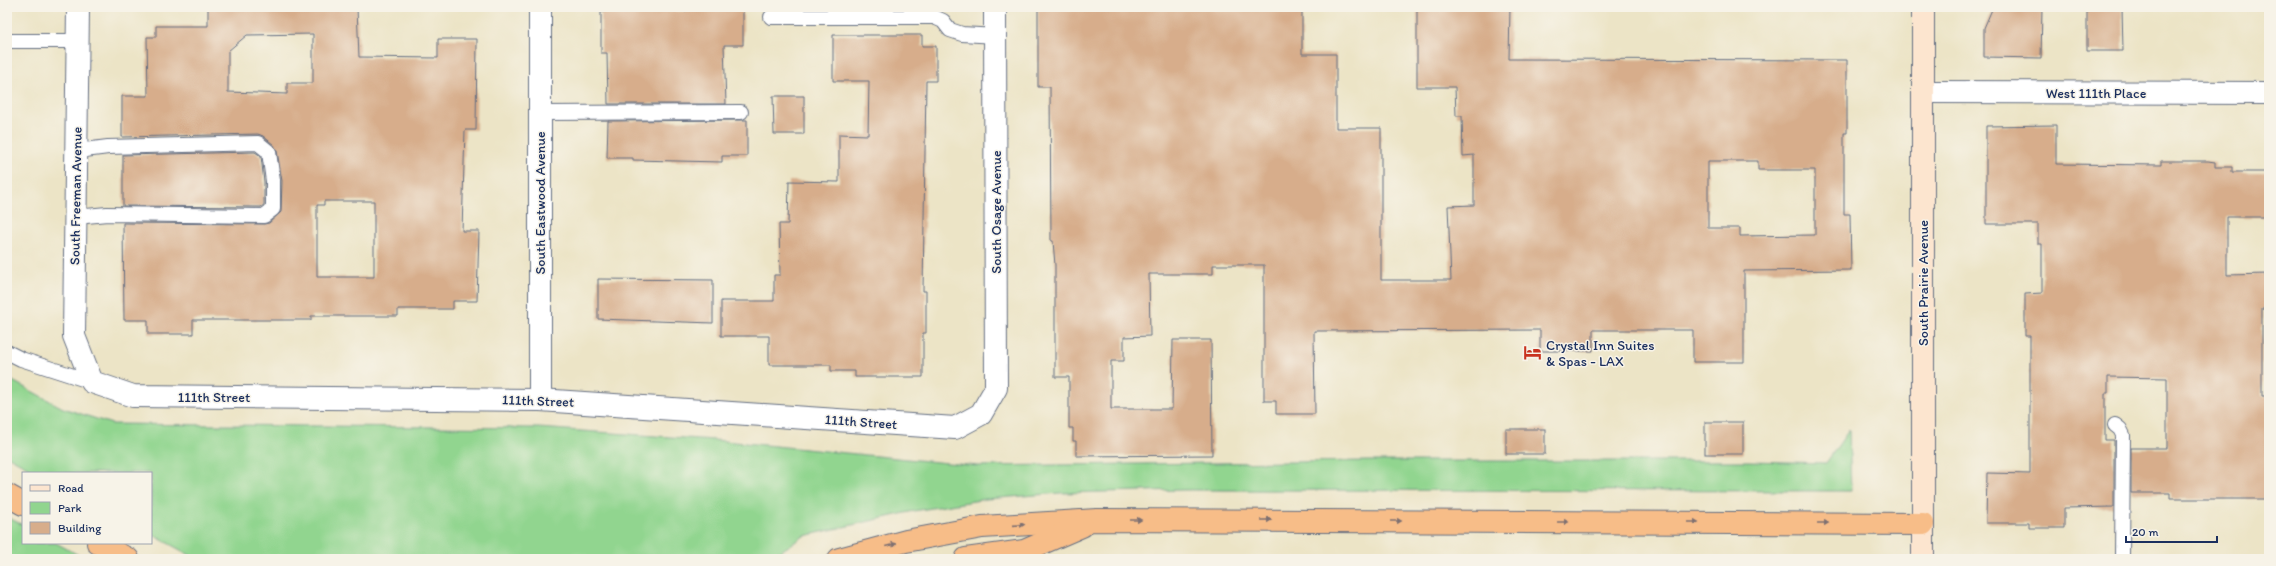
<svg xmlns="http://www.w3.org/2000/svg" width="2276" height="566" font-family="Itim,sans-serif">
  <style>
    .green { fill: #91d58f; stroke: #568276 }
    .building { fill: #d7ad8b; fill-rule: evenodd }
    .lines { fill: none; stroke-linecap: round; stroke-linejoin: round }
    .lane-casing { stroke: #646e82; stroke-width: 16 }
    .street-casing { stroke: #646e82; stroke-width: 24 }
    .secondary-casing { stroke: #646e82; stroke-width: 24 }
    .highway-casing { stroke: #646e82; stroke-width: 24 }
    .lane { stroke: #fff; stroke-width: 14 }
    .street { stroke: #fff; stroke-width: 22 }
    .secondary { stroke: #fce5cf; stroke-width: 22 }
    .highway { stroke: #f7bd88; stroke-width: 22 }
    .oneway { fill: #7e6f71 }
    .labels { text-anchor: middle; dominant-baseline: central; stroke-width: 3; stroke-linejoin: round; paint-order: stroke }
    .street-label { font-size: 14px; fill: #1b2f5e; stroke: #f7f3e8 }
    .poi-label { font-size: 14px; fill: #1b2f5e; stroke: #f7f3e8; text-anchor: start }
  </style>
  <rect width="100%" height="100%" fill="#f7f3e8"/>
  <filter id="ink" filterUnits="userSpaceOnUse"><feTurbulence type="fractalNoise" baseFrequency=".025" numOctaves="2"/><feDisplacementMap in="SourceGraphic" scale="8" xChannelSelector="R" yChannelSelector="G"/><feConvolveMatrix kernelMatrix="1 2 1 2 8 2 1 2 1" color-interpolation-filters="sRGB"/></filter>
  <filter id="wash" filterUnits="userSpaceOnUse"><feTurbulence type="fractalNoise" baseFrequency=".012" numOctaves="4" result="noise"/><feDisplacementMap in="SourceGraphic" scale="16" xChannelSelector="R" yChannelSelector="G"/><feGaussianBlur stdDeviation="0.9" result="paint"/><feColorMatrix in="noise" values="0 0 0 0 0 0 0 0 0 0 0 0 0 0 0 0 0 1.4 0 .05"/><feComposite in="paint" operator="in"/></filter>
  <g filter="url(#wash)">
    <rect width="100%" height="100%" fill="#ece4c6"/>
    <g class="green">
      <path d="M 7,378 L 63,408 L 112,424 L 538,428 L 714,440 L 978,466 L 1369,461 L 1750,461 L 1826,463 L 1849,430 L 1851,491 L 1185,490 L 1061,493 L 986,499 L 914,511 L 804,536 L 781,551 L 760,559 L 197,559 L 151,534 L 151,473 L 38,473 L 7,456 Z"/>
      <path d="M 7,517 L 23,525 L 23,543 L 56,543 L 86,559 L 7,559 Z"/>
    </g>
    <g id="blocks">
      <g class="building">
        <path d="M 208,7 L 357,8 L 359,57 L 438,58 L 438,39 L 477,39 L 476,130 L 465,130 L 462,231 L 479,231 L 477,301 L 453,301 L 453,309 L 398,309 L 398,316 L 311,316 L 311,320 L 193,320 L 193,334 L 148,334 L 148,320 L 124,320 L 123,223 L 264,224 L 269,223 L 281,212 L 282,181 L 277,151 L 274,145 L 263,136 L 258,134 L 122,137 L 122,96 L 148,96 L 147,37 L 156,37 L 156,26 L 208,26 ZM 313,34 L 313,83 L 287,83 L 287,94 L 228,92 L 228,51 L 247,35 ZM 324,201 L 374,201 L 374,277 L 317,277 L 317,205 L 324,205 Z"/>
        <path d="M 686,7 L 743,7 L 743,45 L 724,45 L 726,104 L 608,104 L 607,53 L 601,53 L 601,11 L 686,11 Z"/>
        <path d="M 1038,7 L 1302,7 L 1302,54 L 1336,54 L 1336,128 L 1381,128 L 1381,280 L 1451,280 L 1448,206 L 1474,205 L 1474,155 L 1463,156 L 1462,116 L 1456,116 L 1455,87 L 1417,87 L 1417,7 L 1510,7 L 1509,59 L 1847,60 L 1847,133 L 1844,133 L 1844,214 L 1850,214 L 1851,270 L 1744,271 L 1744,362 L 1693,362 L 1693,330 L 1593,330 L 1593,351 L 1540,351 L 1540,330 L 1314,331 L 1315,414 L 1276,414 L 1276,401 L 1264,401 L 1264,265 L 1213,265 L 1213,274 L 1149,274 L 1150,336 L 1124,337 L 1124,361 L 1111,361 L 1111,409 L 1172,409 L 1173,340 L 1211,340 L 1212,455 L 1076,456 L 1076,441 L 1073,441 L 1073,428 L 1069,428 L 1069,377 L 1055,377 L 1055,265 L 1053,241 L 1051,241 L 1050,87 L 1038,87 ZM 1708,161 L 1758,161 L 1758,170 L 1815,170 L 1815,235 L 1740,236 L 1740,228 L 1708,228 Z"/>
        <path d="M 1993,7 L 2042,7 L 2041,58 L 1984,57 L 1984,28 Z"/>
        <path d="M 2087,7 L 2122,7 L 2123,51 L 2087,51 Z"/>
        <path d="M 833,35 L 922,35 L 922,46 L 936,46 L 936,81 L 926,81 L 923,291 L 926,291 L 926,333 L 923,333 L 923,377 L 855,377 L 855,371 L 831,371 L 831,365 L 769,365 L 769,336 L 721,336 L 721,301 L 774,301 L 774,275 L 780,275 L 779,224 L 788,224 L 789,181 L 839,182 L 839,134 L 868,135 L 869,81 L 833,81 Z"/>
        <path d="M 773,96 L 804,96 L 804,134 L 774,134 Z"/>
        <path d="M 747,120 L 747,156 L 722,156 L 722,162 L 633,160 L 633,158 L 607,158 L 608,121 Z"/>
        <path d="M 2056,125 L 2056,164 L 2161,165 L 2161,161 L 2208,161 L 2215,162 L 2215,167 L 2232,167 L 2232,172 L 2269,172 L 2269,217 L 2227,217 L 2227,275 L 2269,274 L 2269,309 L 2262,309 L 2262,396 L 2269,396 L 2269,499 L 2170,499 L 2170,493 L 2131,493 L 2131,448 L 2167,448 L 2167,378 L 2108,377 L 2108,393 L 2105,393 L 2105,440 L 2114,440 L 2114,507 L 2064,508 L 2064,528 L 2029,528 L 2029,523 L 1986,523 L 1987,473 L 2030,474 L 2030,336 L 2025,336 L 2025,294 L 2042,293 L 2042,244 L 2038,244 L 2038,224 L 1986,224 L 1986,126 Z"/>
        <path d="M 255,152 L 261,156 L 264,182 L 264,205 L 261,207 L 123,206 L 123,155 Z"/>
        <path d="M 598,279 L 713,280 L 713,323 L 598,319 Z"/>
        <rect x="1705" y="422" width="38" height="32"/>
        <rect x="1506" y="429" width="39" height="25"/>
      </g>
    </g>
  </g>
  <g filter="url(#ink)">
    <use href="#blocks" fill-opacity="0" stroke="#646e82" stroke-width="1"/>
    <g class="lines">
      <defs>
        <g id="lane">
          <path d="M 771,17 L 934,17 L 943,21 L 950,30 L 962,34 L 996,36"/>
          <path d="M 7,41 L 78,41"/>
          <path d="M 540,113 L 741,112"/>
          <path d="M 76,217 L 107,214 L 264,216 L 273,209 L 273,181 L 269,152 L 258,143 L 108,147 L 77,151"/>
          <path d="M 7,352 L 21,359 L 92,382"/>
          <path d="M 2115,425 L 2120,429 L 2123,435 L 2122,559"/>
        </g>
        <g id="street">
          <path d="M 78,7 L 74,336 L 92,382 L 133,396 L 540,400 L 955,428 L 981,414 L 996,388 L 995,7"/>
          <path d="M 540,7 L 540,400"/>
          <path d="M 1923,92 L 2269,93"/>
        </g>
        <path id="secondary" d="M 1923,559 L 1923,7"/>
        <g id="highway">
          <path d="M 7,495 L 23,504"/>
          <path d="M 98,543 L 128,559"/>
          <path d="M 839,559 L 906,541 L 982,527 L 1097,520 L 1923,524"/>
          <path d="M 966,559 L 1024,551 L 1082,526"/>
        </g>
      </defs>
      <use href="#lane" class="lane-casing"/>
      <use href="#street" class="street-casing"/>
      <use href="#secondary" class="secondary-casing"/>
      <use href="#highway" class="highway-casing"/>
      <use href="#lane" class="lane"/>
      <use href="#street" class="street"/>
      <use href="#secondary" class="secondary"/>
      <use href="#highway" class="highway"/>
    </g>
    <defs><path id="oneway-solid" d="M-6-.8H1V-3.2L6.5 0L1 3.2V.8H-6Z"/></defs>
    <g class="oneway">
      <use href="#oneway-solid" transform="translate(1136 520)"/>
      <use href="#oneway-solid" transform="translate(1266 520)"/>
      <use href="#oneway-solid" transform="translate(1396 521)"/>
      <use href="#oneway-solid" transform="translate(1563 522)"/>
      <use href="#oneway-solid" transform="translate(1693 522)"/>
      <use href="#oneway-solid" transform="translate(1823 523)"/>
      <use href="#oneway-solid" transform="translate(1019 525) rotate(-4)"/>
      <use href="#oneway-solid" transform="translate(891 545) rotate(-15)"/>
    </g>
  </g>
  <defs>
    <symbol id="hotel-bare" viewBox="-9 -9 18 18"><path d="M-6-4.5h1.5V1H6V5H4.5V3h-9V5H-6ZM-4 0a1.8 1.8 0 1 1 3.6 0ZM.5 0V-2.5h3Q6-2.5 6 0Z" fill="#c8321e" stroke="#f7f3e8" stroke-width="2.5" paint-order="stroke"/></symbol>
  </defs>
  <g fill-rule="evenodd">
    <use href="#hotel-bare" x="1520" y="340" width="25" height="25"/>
  </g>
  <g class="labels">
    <g class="street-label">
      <text x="2096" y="93">West 111th Place</text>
      <text transform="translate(76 196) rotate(-89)">South Freeman Avenue</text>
      <text transform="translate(540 203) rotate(-90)">South Eastwood Avenue</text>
      <text transform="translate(996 212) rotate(-90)">South Osage Avenue</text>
      <text transform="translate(1923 283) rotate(-90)">South Prairie Avenue</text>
      <text x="214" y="397">111th Street</text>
      <text transform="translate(538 401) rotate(2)">111th Street</text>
      <text transform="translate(861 422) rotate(4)">111th Street</text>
    </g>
    <g class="poi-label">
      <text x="1546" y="345">Crystal Inn Suites<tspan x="1546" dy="16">&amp; Spas - LAX</tspan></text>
    </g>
  </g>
  <rect width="2276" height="566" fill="none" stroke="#f7f3e8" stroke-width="24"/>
  <rect x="22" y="472" width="130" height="72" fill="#f7f3e8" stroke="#9fa5b1"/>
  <rect x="30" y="485" width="20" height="6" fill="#fce5cf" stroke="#9fa5b1"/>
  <text x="58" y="492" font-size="12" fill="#1b2f5e">Road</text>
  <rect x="30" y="502" width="20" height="12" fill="#91d58f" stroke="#9fa5b1"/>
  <text x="58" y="512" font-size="12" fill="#1b2f5e">Park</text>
  <rect x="30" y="522" width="20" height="12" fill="#d7ad8b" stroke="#9fa5b1"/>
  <text x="58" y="532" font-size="12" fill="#1b2f5e">Building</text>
  <path d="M2126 536v6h91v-6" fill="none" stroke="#1b2f5e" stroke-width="2"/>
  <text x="2132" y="536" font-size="12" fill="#1b2f5e" stroke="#f7f3e8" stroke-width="3" paint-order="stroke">20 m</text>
</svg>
